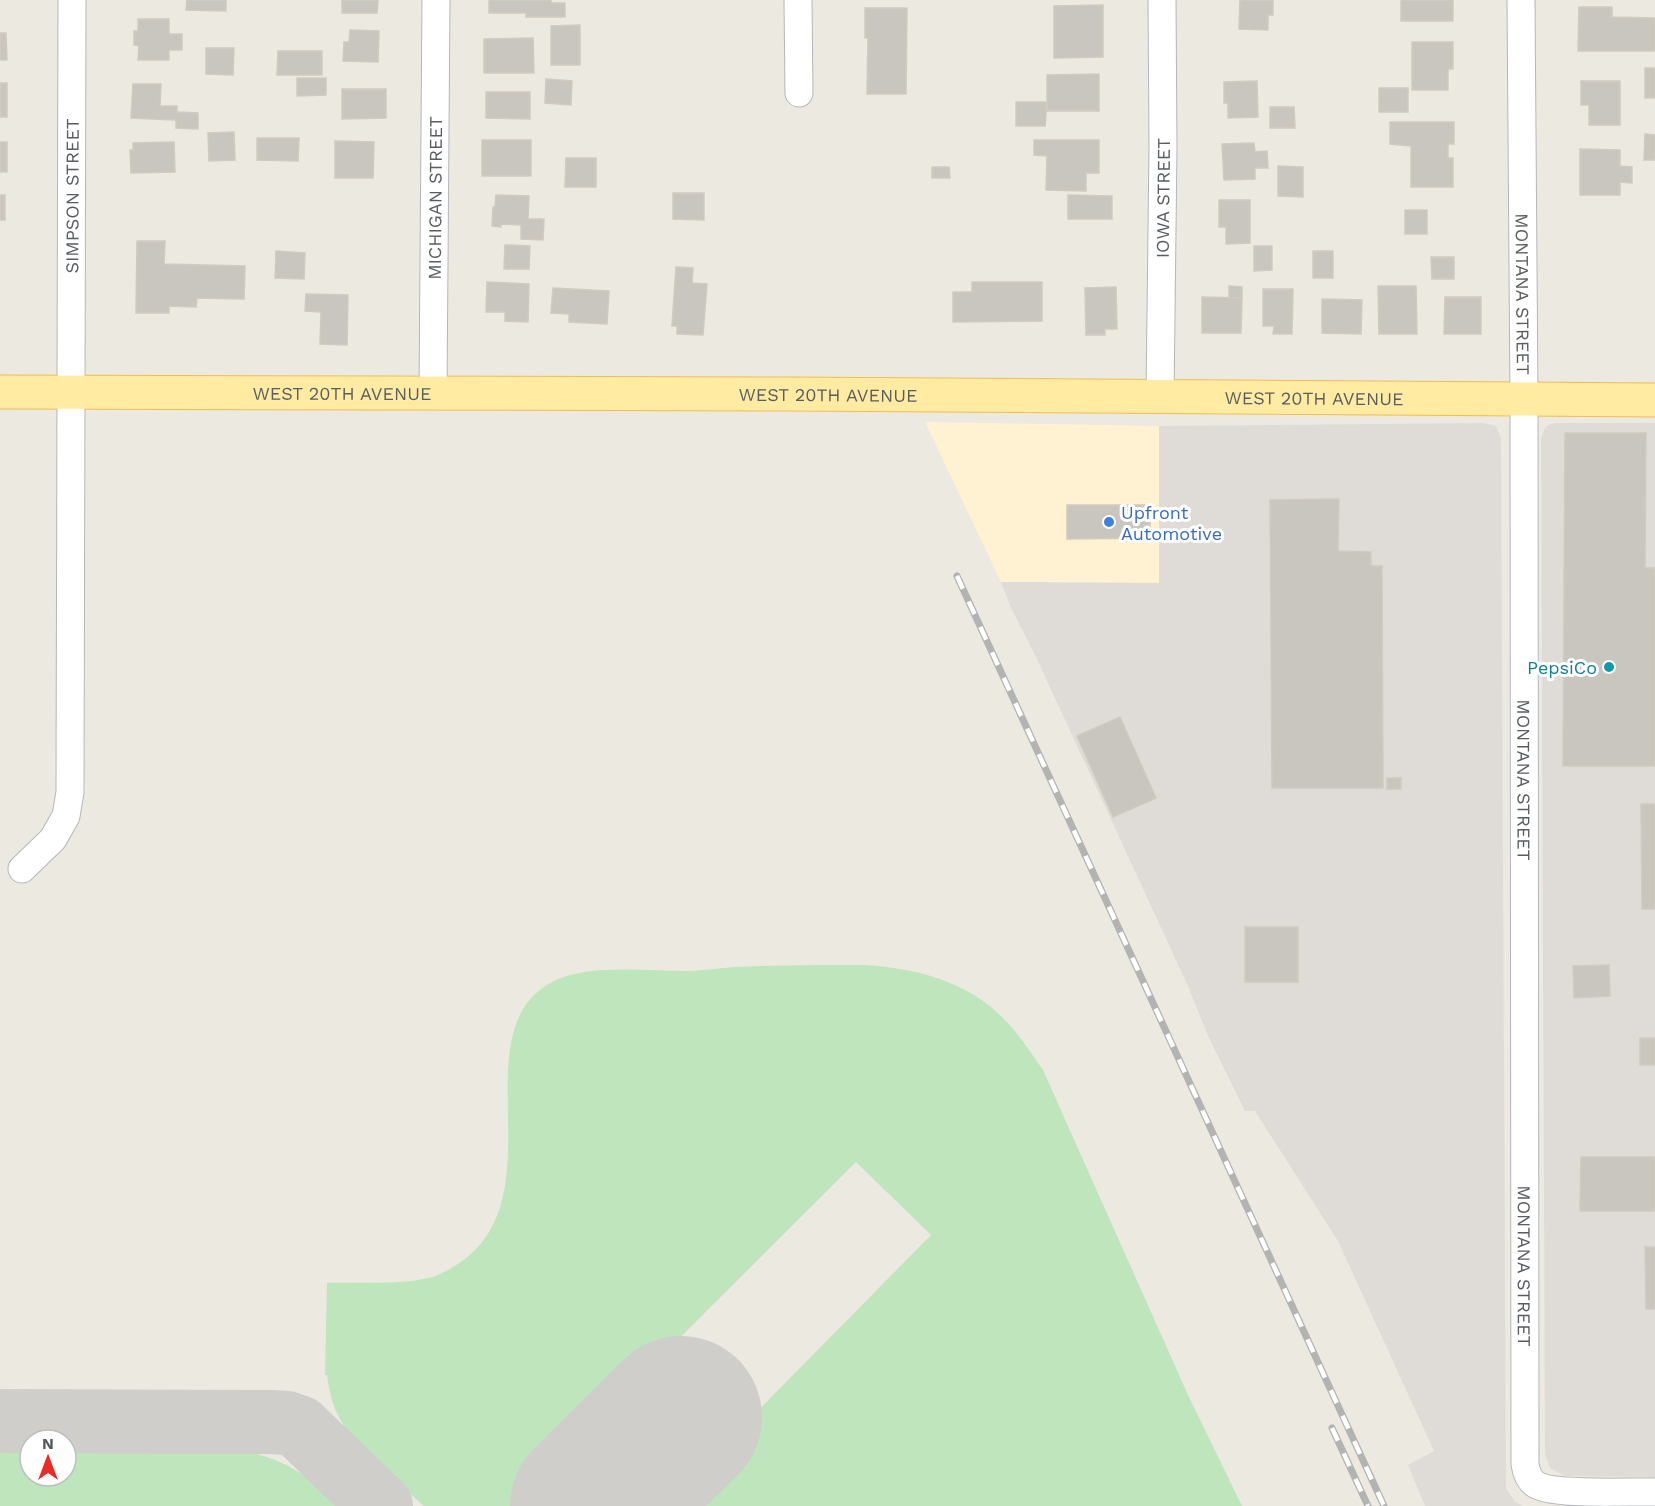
<svg xmlns="http://www.w3.org/2000/svg" width="1655" height="1506" font-family="'Work Sans',sans-serif">
  <style>
    .commercial { fill: #fef2d3 }
    .industrial { fill: #dfdcd8 }
    .green { fill: #bee5bb }
    .lines { fill: none; stroke-linecap: round; stroke-linejoin: round }
    .taxiway { stroke: #cfceca; stroke-width: 64 }
    .runway { stroke: #cfceca; stroke-width: 162 }
    .building { fill: #c9c5bf; stroke: #d1cabe; stroke-width: 1.5 }
    .minor-casing { stroke: #b3b7bb; stroke-width: 29 }
    .major-casing { stroke: #f3bc53; stroke-width: 35 }
    .minor { stroke: #fff; stroke-width: 27 }
    .major { stroke: #ffeba2; stroke-width: 33 }
    .rail-casing { stroke: #b2b3b3; stroke-width: 7 }
    .rail { stroke: #fff; stroke-width: 4.5; stroke-dasharray: 14; stroke-linecap: butt }
    .shop-dot { fill: #3f7fe0; stroke: #fff; stroke-width: 2 }
    .culture-dot { fill: #0f9aa8; stroke: #fff; stroke-width: 2 }
    .labels { text-anchor: middle; dominant-baseline: central; stroke-width: 6; stroke-linejoin: round; paint-order: stroke }
    .street-label { font-size: 18px; fill: #595d61; stroke: #fff }
    .shop-label { font-size: 18px; fill: #366cbe; stroke: #fff; text-anchor: start }
    .culture-label { font-size: 18px; fill: #0d838f; stroke: #fff; text-anchor: end }
  </style>
  <rect width="100%" height="100%" fill="#ece9e0"/>
  <path class="commercial" d="M 925,422 L 1159,426 L 1159,583 L 1001,582 Z"/>
  <g class="industrial">
    <path d="M 1484,423 L 1496,426 L 1501,438 L 1506,1488 L 1515,1502 L 1523,1506 L 1425,1506 L 1408,1465 L 1434,1451 L 1338,1241 L 1255,1111 L 1245,1111 L 1209,1038 L 1187,984 L 1036,657 L 1011,608 L 1001,582 L 1159,583 L 1159,426 Z"/>
    <path d="M 1555,423 L 1655,423 L 1655,1477 L 1565,1476 L 1550,1468 L 1545,1454 L 1541,439 L 1544,430 L 1548,425 Z"/>
  </g>
  <g class="green">
    <path d="M 866,965 C 915,968 969,982 1004,1019 C 1019,1034 1031,1053 1043,1070 L 1188,1395 L 1242,1506 L 664,1506 L 931,1235 L 856,1162 L 511,1506 L 424,1506 C 396,1480 351,1446 336,1411 C 331,1400 329,1388 327,1375 L 325,1375 L 327,1283 C 356,1282 416,1286 440,1274 C 570,1216 455,1037 550,983 C 588,962 651,972 693,971 C 707,970 721,968 734,967 C 778,965 822,965 866,965 Z"/>
    <path d="M 0,1449 L 30,1449 L 30,1476 L 66,1476 L 66,1449 L 229,1450 C 236,1453 247,1452 256,1454 C 290,1462 316,1482 340,1506 L 0,1506 Z"/>
  </g>
  <g class="lines">
    <path class="taxiway" d="M 0,1421 L 271,1422 L 287,1423 L 299,1427 L 381,1506"/>
    <path class="runway" d="M 591,1506 L 681,1417"/>
  </g>
  <g class="building">
    <path d="M 187,0 L 226,0 L 226,11 L 186,10 Z"/>
    <path d="M 342,0 L 378,0 L 377,13 L 342,13 Z"/>
    <path d="M 489,0 L 551,0 L 551,3 L 565,3 L 565,17 L 526,17 L 526,13 L 489,13 Z"/>
    <path d="M 1240,0 L 1273,0 L 1273,15 L 1268,15 L 1268,30 L 1239,29 Z"/>
    <rect x="1401" y="0" width="52" height="21"/>
    <path d="M 1103,5 L 1103,57 L 1054,58 L 1054,6 Z"/>
    <path d="M 1579,7 L 1612,7 L 1612,17 L 1655,18 L 1655,51 L 1578,51 Z"/>
    <path d="M 865,8 L 907,8 L 906,94 L 867,94 L 868,38 L 865,38 Z"/>
    <path d="M 138,19 L 169,19 L 169,34 L 182,34 L 182,50 L 169,50 L 169,60 L 138,60 L 139,46 L 134,45 L 134,31 L 138,31 Z"/>
    <path d="M 580,25 L 580,65 L 551,65 L 551,26 Z"/>
    <path d="M 350,30 L 379,31 L 378,62 L 343,61 L 344,42 L 349,42 Z"/>
    <path d="M 0,33 L 6,33 L 7,60 L 0,60 Z"/>
    <path d="M 533,38 L 534,73 L 484,73 L 484,39 Z"/>
    <path d="M 1412,42 L 1453,42 L 1453,69 L 1448,69 L 1448,90 L 1412,90 Z"/>
    <path d="M 206,48 L 234,48 L 233,75 L 206,74 Z"/>
    <path d="M 278,51 L 322,51 L 322,75 L 277,75 Z"/>
    <rect x="1645" y="68" width="10" height="30"/>
    <path d="M 1099,74 L 1099,111 L 1047,111 L 1047,75 Z"/>
    <path d="M 297,78 L 326,78 L 326,95 L 297,96 Z"/>
    <path d="M 546,79 L 572,81 L 571,105 L 545,103 Z"/>
    <path d="M 1257,81 L 1258,117 L 1228,118 L 1228,103 L 1224,103 L 1224,82 Z"/>
    <path d="M 1581,81 L 1620,81 L 1620,125 L 1589,125 L 1589,105 L 1581,105 Z"/>
    <rect x="0" y="83" width="7" height="34"/>
    <path d="M 133,84 L 161,84 L 160,106 L 177,106 L 177,112 L 198,113 L 198,129 L 176,128 L 176,120 L 131,118 Z"/>
    <rect x="1379" y="88" width="29" height="24"/>
    <path d="M 342,89 L 386,89 L 386,118 L 342,119 Z"/>
    <path d="M 486,92 L 530,92 L 530,119 L 486,118 Z"/>
    <path d="M 1016,102 L 1047,102 L 1045,126 L 1016,126 Z"/>
    <path d="M 1270,107 L 1294,107 L 1295,128 L 1270,128 Z"/>
    <path d="M 1390,122 L 1454,122 L 1454,144 L 1448,144 L 1448,158 L 1453,158 L 1453,187 L 1411,187 L 1411,146 L 1390,144 Z"/>
    <path d="M 234,132 L 235,160 L 209,161 L 208,133 Z"/>
    <path d="M 1645,134 L 1655,135 L 1655,160 L 1644,160 Z"/>
    <path d="M 257,138 L 299,138 L 298,161 L 257,160 Z"/>
    <rect x="482" y="140" width="49" height="36"/>
    <path d="M 1034,140 L 1099,140 L 1099,173 L 1086,173 L 1086,191 L 1046,190 L 1047,156 L 1034,155 Z"/>
    <path d="M 335,141 L 374,142 L 373,178 L 335,178 Z"/>
    <rect x="0" y="142" width="7" height="30"/>
    <path d="M 174,142 L 175,172 L 131,173 L 130,150 L 133,150 L 133,143 Z"/>
    <path d="M 1254,143 L 1255,152 L 1267,151 L 1268,168 L 1255,168 L 1255,179 L 1224,180 L 1222,144 Z"/>
    <path d="M 1580,149 L 1620,150 L 1620,166 L 1632,167 L 1632,183 L 1620,182 L 1620,195 L 1580,195 Z"/>
    <path d="M 566,158 L 596,158 L 596,187 L 565,187 Z"/>
    <path d="M 1278,166 L 1303,167 L 1303,197 L 1278,196 Z"/>
    <path d="M 932,167 L 949,167 L 950,178 L 932,178 Z"/>
    <path d="M 673,193 L 704,193 L 704,220 L 673,219 Z"/>
    <rect x="0" y="195" width="5" height="25"/>
    <path d="M 496,195 L 529,196 L 528,219 L 544,219 L 543,240 L 521,239 L 521,225 L 501,224 L 501,227 L 492,226 L 493,207 L 495,207 Z"/>
    <path d="M 1068,195 L 1112,196 L 1112,219 L 1068,219 Z"/>
    <path d="M 1219,200 L 1250,200 L 1250,243 L 1226,244 L 1226,227 L 1219,227 Z"/>
    <rect x="1405" y="210" width="22" height="24"/>
    <path d="M 137,241 L 165,241 L 164,264 L 245,266 L 244,299 L 197,298 L 196,307 L 169,306 L 169,313 L 136,313 Z"/>
    <path d="M 505,245 L 530,246 L 529,269 L 504,269 Z"/>
    <path d="M 1254,246 L 1272,246 L 1272,270 L 1254,271 Z"/>
    <path d="M 276,251 L 305,253 L 304,279 L 275,278 Z"/>
    <rect x="1313" y="251" width="20" height="27"/>
    <path d="M 1431,257 L 1454,257 L 1454,279 L 1432,279 Z"/>
    <path d="M 676,267 L 693,268 L 692,283 L 707,284 L 703,335 L 677,334 L 677,326 L 672,326 Z"/>
    <path d="M 487,282 L 529,284 L 528,322 L 505,321 L 505,312 L 486,312 Z"/>
    <path d="M 972,282 L 1042,282 L 1042,321 L 953,322 L 953,292 L 972,292 Z"/>
    <path d="M 1229,286 L 1242,287 L 1242,298 L 1229,298 Z"/>
    <path d="M 1378,286 L 1416,286 L 1417,334 L 1379,334 Z"/>
    <path d="M 1116,287 L 1117,329 L 1105,329 L 1105,335 L 1086,335 L 1085,288 Z"/>
    <path d="M 553,288 L 609,291 L 607,324 L 569,322 L 569,314 L 551,313 Z"/>
    <path d="M 1263,289 L 1293,289 L 1292,334 L 1273,334 L 1274,326 L 1263,326 Z"/>
    <path d="M 306,294 L 348,295 L 347,345 L 320,344 L 321,312 L 305,311 Z"/>
    <path d="M 1202,297 L 1242,298 L 1241,333 L 1202,333 Z"/>
    <path d="M 1445,297 L 1481,297 L 1481,334 L 1444,334 Z"/>
    <path d="M 1322,299 L 1362,300 L 1361,334 L 1322,333 Z"/>
    <path d="M 1565,433 L 1646,433 L 1645,568 L 1655,568 L 1655,766 L 1563,766 Z"/>
    <path d="M 1339,499 L 1338,551 L 1371,552 L 1371,566 L 1382,566 L 1383,788 L 1272,788 L 1270,500 Z"/>
    <path d="M 1067,505 L 1150,505 L 1150,538 L 1067,539 Z"/>
    <path d="M 1120,717 L 1156,798 L 1113,817 L 1077,736 Z"/>
    <rect x="1387" y="778" width="14" height="11"/>
    <path d="M 1641,804 L 1655,804 L 1655,909 L 1642,909 Z"/>
    <rect x="1245" y="927" width="53" height="55"/>
    <path d="M 1609,965 L 1610,996 L 1574,998 L 1573,966 Z"/>
    <rect x="1640" y="1038" width="15" height="27"/>
    <path d="M 1581,1157 L 1655,1157 L 1655,1211 L 1580,1211 Z"/>
    <path d="M 1645,1247 L 1655,1247 L 1655,1309 L 1646,1309 Z"/>
  </g>
  <g class="lines">
    <defs>
      <g id="minor">
        <path d="M 798,0 L 799,93"/>
        <path id="s1" d="M 1521,0 L 1524,399 L 1525,1464 C 1526,1471 1528,1479 1535,1484 C 1552,1496 1631,1491 1655,1492"/>
        <path id="s2" d="M 433,394 L 436,0"/>
        <path id="s3" d="M 1160,398 L 1163,146 L 1162,0"/>
        <path id="s4" d="M 22,869 L 53,839 L 66,816 L 70,792 L 72,0"/>
      </g>
      <g id="major">
        <path id="s5" d="M 0,392 L 788,394 L 1655,400"/>
      </g>
    </defs>
    <use href="#minor" class="minor-casing"/>
    <use href="#major" class="major-casing"/>
    <use href="#minor" class="minor"/>
    <use href="#major" class="major"/>
    <defs>
      <g id="rail">
        <path d="M 957,576 L 1384,1506"/>
        <path d="M 1332,1428 L 1368,1506"/>
      </g>
    </defs>
    <use href="#rail" class="rail-casing"/>
    <use href="#rail" class="rail"/>
  </g>
  <circle class="shop-dot" cx="1109" cy="522" r="6"/>
  <circle class="culture-dot" cx="1609" cy="667" r="6"/>
  <g class="labels">
    <g class="street-label">
      <text stroke="none"><textPath href="#s4" startOffset="690">SIMPSON STREET</textPath></text>
      <text stroke="none"><textPath href="#s2" startOffset="196">MICHIGAN STREET</textPath></text>
      <text stroke="none"><textPath href="#s3" startOffset="200">IOWA STREET</textPath></text>
      <text stroke="none"><textPath href="#s1" startOffset="294">MONTANA STREET</textPath></text>
      <text stroke="none"><textPath href="#s5" startOffset="342">WEST 20TH AVENUE</textPath></text>
      <text stroke="none"><textPath href="#s5" startOffset="828">WEST 20TH AVENUE</textPath></text>
      <text stroke="none"><textPath href="#s5" startOffset="1314">WEST 20TH AVENUE</textPath></text>
      <text stroke="none"><textPath href="#s1" startOffset="780">MONTANA STREET</textPath></text>
      <text stroke="none"><textPath href="#s1" startOffset="1266">MONTANA STREET</textPath></text>
    </g>
    <g class="shop-label">
      <text x="1121" y="512">Upfront<tspan x="1121" dy="21">Automotive</tspan></text>
    </g>
    <g class="culture-label">
      <text x="1597" y="667">PepsiCo</text>
    </g>
  </g>
  <g transform="translate(48 1458)"><circle r="28" fill="#ffffff" stroke="#bdbec0" stroke-width="1.5"/>
  <path d="M0-4.5L10 22L0 15L-10 22Z" fill="#eb2b27"/>
  <text y="-9" font-size="16" font-weight="bold" text-anchor="middle" fill="#595d61">N</text>
  </g>
</svg>
